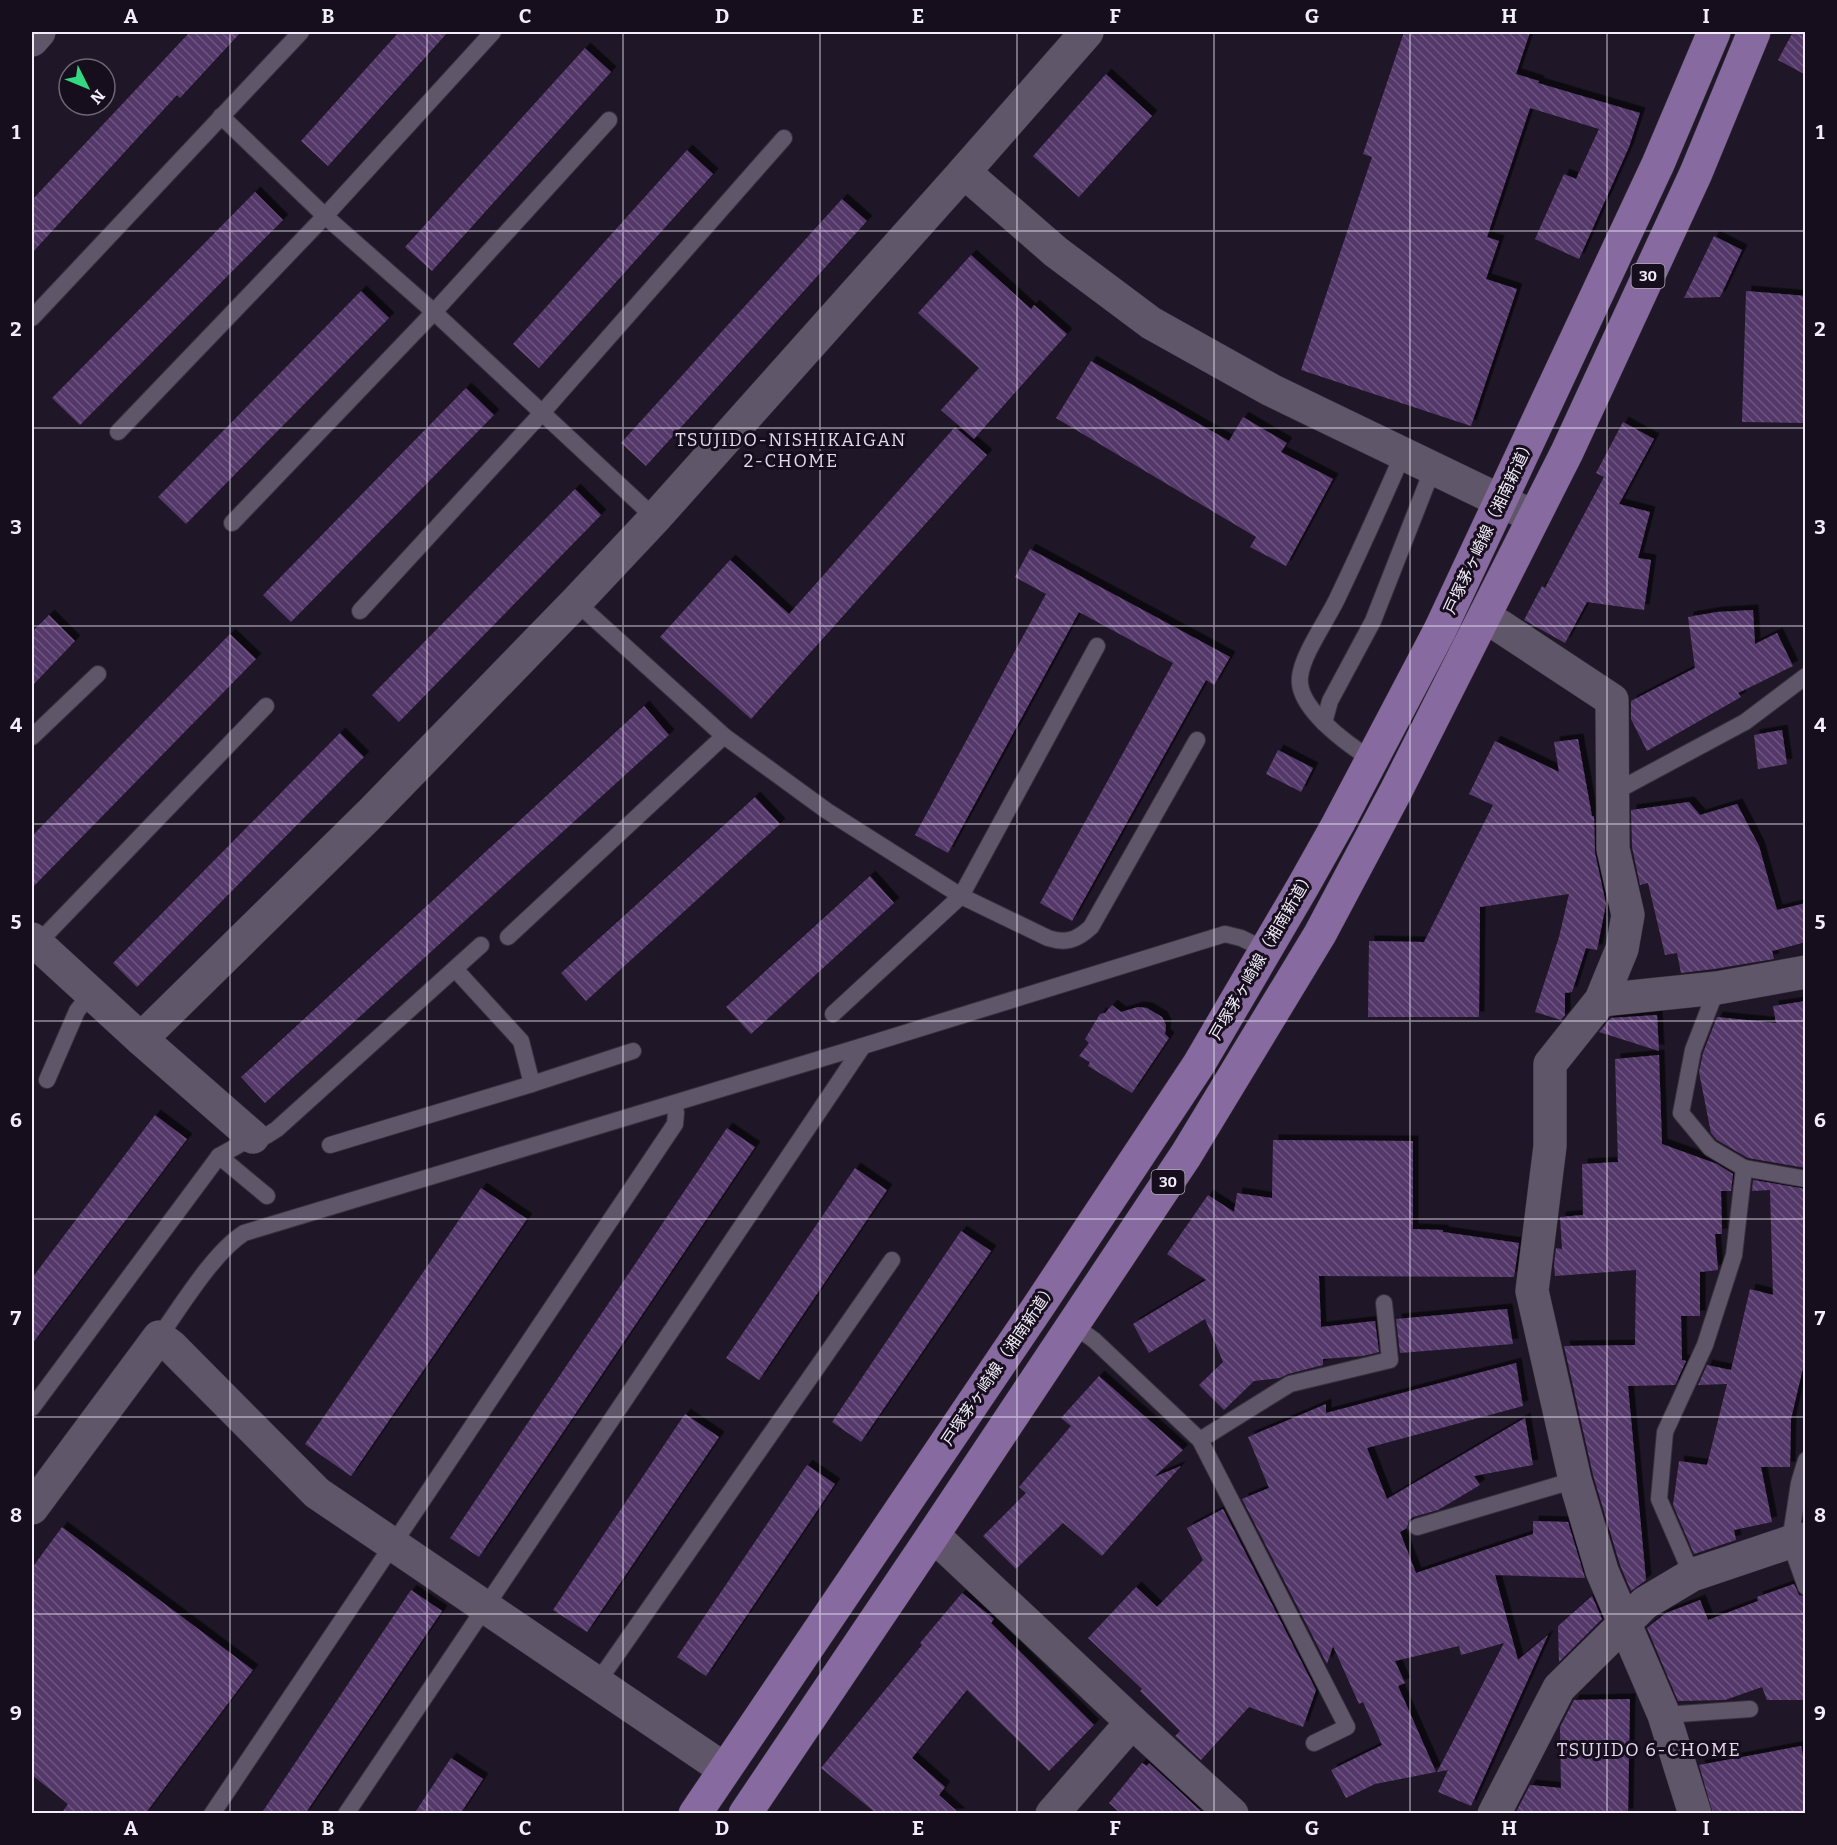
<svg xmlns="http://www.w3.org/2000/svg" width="1837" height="1845" font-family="Bitter,'Noto Sans JP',serif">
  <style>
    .building { fill: url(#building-back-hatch); filter: url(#shadow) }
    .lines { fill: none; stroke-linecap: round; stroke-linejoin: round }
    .service-casing { stroke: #38323e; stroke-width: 18 }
    .minor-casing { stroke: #38323e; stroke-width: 34 }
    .tertiary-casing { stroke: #38323e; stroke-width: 34 }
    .primary-casing { stroke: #38323e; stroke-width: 34 }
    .service { stroke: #605669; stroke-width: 16 }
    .minor { stroke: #605669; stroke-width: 33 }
    .tertiary { stroke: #605669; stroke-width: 33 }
    .primary { stroke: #876aa0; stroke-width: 33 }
    .grid { fill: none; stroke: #f3edf9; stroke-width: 1.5; stroke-opacity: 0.55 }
    .labels { text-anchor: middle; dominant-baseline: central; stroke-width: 6; stroke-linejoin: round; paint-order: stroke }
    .shield { fill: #160e1d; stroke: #b1aab7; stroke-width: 1.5 }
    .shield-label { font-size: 15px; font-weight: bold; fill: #f3edf9 }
    .street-label { font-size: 16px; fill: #f3edf9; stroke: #160e1d }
    .neighbourhood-label { font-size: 18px; letter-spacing: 1.5px; fill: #e4d8ef; stroke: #160e1d }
    .neatline { fill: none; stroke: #f3edf9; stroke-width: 2 }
    .grid-label { font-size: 20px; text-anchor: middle; font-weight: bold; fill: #f3edf9 }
  </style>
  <defs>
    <pattern id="building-back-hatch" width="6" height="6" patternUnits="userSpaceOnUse" patternTransform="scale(1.5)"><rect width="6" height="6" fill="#54386a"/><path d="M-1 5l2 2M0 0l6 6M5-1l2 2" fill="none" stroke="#6d5580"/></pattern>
    <filter id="shadow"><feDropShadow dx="5.5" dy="-5.5" stdDeviation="0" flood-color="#0009"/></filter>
  </defs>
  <rect width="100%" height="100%" fill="#1f1727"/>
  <g class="building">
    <path d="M 190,32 L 241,32 L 180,98 L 177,95 L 32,253 L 32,200 Z"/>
    <path d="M 399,32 L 448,32 L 328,166 L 301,141 Z"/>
    <path d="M 1404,32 L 1530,32 L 1516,74 L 1539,81 L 1538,83 L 1640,113 L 1629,147 L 1579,259 L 1535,239 L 1564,174 L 1576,179 L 1599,129 L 1530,108 L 1487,237 L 1499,241 L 1486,279 L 1517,289 L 1471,426 L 1301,370 L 1372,157 L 1363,154 Z"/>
    <path d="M 1793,32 L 1806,32 L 1806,75 L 1778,60 Z"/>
    <path d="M 585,48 L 611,72 L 432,271 L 405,247 Z"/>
    <path d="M 1106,74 L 1152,116 L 1079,197 L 1033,156 Z"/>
    <path d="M 687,150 L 713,174 L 539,368 L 513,344 Z"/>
    <path d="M 255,192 L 283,220 L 80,425 L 52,398 Z"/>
    <path d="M 842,199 L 867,221 L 646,466 L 621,443 Z"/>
    <path d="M 1714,236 L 1742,250 L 1720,297 L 1684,298 Z"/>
    <path d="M 971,255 L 1031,309 L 1034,305 L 1067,334 L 974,439 L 941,410 L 979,368 L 918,313 Z"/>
    <path d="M 361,291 L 389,318 L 186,524 L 158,497 Z"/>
    <path d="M 1746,291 L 1806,296 L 1806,423 L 1742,422 Z"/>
    <path d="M 1091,361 L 1229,441 L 1243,417 L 1287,443 L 1281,452 L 1333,479 L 1286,566 L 1250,547 L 1256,537 L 1056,418 Z"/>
    <path d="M 466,388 L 494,415 L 291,622 L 263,595 Z"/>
    <path d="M 1623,422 L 1654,439 L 1619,504 L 1650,512 L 1638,558 L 1651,560 L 1644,610 L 1587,602 L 1565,643 L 1524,620 L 1542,586 L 1545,588 L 1604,477 L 1596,473 Z"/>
    <path d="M 955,427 L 987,455 L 751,719 L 660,637 L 730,560 L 789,614 Z"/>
    <path d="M 575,489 L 601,515 L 399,722 L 372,695 Z"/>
    <path d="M 1030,549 L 1230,657 L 1214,685 L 1206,680 L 1072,921 L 1040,903 L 1173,663 L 1079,612 L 948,853 L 915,835 L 1046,594 L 1015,577 Z"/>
    <path d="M 1753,610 L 1755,644 L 1777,633 L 1793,666 L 1738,693 L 1741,697 L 1647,751 L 1631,719 L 1631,701 L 1695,668 L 1688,617 L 1717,612 Z"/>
    <path d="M 49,615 L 75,641 L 32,686 L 32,632 Z"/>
    <path d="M 230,634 L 256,659 L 32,888 L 32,836 Z"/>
    <path d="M 644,706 L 669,735 L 265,1103 L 241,1077 Z"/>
    <path d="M 1782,730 L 1787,764 L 1758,769 L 1754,735 Z"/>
    <path d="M 340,733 L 364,757 L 137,987 L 113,963 Z"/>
    <path d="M 1578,739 L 1592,816 L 1594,816 L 1595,853 L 1606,904 L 1597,950 L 1586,948 L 1572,992 L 1565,993 L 1565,1015 L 1561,1020 L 1535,1012 L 1559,937 L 1569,894 L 1480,907 L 1479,1017 L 1368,1017 L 1369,941 L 1424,942 L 1493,805 L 1469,794 L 1495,741 L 1559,772 L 1554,742 Z"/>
    <path d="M 1278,750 L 1313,768 L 1301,792 L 1266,774 Z"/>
    <path d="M 755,797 L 780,824 L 586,1001 L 561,973 Z"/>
    <path d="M 1689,802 L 1700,815 L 1737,804 L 1759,846 L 1777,910 L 1806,903 L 1806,942 L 1772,951 L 1774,959 L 1714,969 L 1681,973 L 1677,953 L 1665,955 L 1648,883 L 1640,885 L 1632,847 L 1631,810 Z"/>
    <path d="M 870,876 L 894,903 L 751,1034 L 726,1007 Z"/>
    <path d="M 1806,1001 L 1806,1168 L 1748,1158 L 1717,1140 L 1711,1133 L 1699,1072 L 1703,1053 L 1717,1017 L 1776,1023 L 1773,1006 Z"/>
    <path d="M 1112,1005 L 1121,1012 L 1138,1007 L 1147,1008 L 1162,1017 L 1166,1025 L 1165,1034 L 1169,1038 L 1132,1093 L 1088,1066 L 1090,1062 L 1079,1056 L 1089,1043 L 1085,1039 L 1100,1014 L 1105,1013 Z"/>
    <path d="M 1657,1015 L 1659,1051 L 1599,1032 L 1611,1018 Z"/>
    <path d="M 1659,1055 L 1662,1144 L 1717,1164 L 1733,1174 L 1731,1191 L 1721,1191 L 1722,1234 L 1715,1234 L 1718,1270 L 1700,1272 L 1700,1316 L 1681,1316 L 1682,1360 L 1686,1361 L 1675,1385 L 1628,1386 L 1646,1580 L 1631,1591 L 1620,1565 L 1593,1475 L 1564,1346 L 1635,1345 L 1636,1270 L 1555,1276 L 1554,1264 L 1556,1248 L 1562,1249 L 1560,1217 L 1583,1215 L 1582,1164 L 1618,1162 L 1615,1059 Z"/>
    <path d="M 155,1115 L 187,1139 L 32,1344 L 32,1278 Z"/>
    <path d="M 727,1128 L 755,1147 L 479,1557 L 450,1538 Z"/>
    <path d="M 1273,1140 L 1413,1141 L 1413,1229 L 1443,1230 L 1443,1232 L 1519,1243 L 1514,1277 L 1319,1276 L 1321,1327 L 1375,1321 L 1379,1352 L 1363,1356 L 1323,1359 L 1323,1365 L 1288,1374 L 1280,1378 L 1254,1381 L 1224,1410 L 1199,1385 L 1223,1362 L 1205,1319 L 1149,1353 L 1133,1324 L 1206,1280 L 1167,1254 L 1208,1195 L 1234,1212 L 1237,1193 L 1272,1198 Z"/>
    <path d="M 855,1168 L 887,1190 L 759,1380 L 726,1358 Z"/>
    <path d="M 1753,1180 L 1806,1189 L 1806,1355 L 1791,1419 L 1790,1467 L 1761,1467 L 1772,1522 L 1734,1530 L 1736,1540 L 1694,1554 L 1673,1505 L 1679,1461 L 1707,1465 L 1727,1384 L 1698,1385 L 1707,1365 L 1731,1370 L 1750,1289 L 1773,1295 L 1770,1190 L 1752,1191 Z"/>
    <path d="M 481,1188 L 527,1219 L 351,1476 L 305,1444 Z"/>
    <path d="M 961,1231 L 991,1251 L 861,1442 L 832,1422 Z"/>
    <path d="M 1507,1309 L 1513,1344 L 1400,1353 L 1396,1319 Z"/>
    <path d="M 1516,1363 L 1523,1406 L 1367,1448 L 1387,1499 L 1525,1418 L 1533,1465 L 1474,1476 L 1480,1485 L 1438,1510 L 1413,1517 L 1409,1520 L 1407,1528 L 1400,1532 L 1416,1573 L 1533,1534 L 1533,1521 L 1568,1522 L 1585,1578 L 1495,1575 L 1518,1660 L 1548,1635 L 1471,1806 L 1438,1792 L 1448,1770 L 1437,1772 L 1504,1643 L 1461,1655 L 1459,1646 L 1395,1661 L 1405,1683 L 1398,1686 L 1436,1772 L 1375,1784 L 1346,1798 L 1331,1770 L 1382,1745 L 1363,1702 L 1359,1704 L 1333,1646 L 1327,1664 L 1242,1499 L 1269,1488 L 1248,1437 L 1326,1404 L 1326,1413 Z"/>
    <path d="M 1099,1376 L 1183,1450 L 1154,1477 L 1181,1466 L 1102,1556 L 1063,1523 L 1016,1569 L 983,1536 L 1026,1493 L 1019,1487 L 1071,1426 L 1061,1418 Z"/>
    <path d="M 685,1414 L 719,1437 L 587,1632 L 553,1610 Z"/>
    <path d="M 807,1465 L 835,1484 L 706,1676 L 677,1657 Z"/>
    <path d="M 1223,1509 L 1316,1690 L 1303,1727 L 1249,1707 L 1201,1760 L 1175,1736 L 1180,1731 L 1140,1691 L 1142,1689 L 1088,1638 L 1136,1587 L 1157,1607 L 1203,1560 L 1187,1528 Z"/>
    <path d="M 62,1527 L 253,1670 L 145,1814 L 61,1814 L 68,1804 L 32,1775 L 32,1568 Z"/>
    <path d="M 1794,1584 L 1799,1595 L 1806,1597 L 1806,1700 L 1767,1700 L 1762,1687 L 1725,1700 L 1678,1701 L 1647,1628 L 1666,1613 L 1700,1600 L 1708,1620 L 1758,1601 L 1757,1597 Z"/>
    <path d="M 411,1590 L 442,1611 L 305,1814 L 261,1814 Z"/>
    <path d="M 962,1593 L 994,1619 L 991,1623 L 1094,1725 L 1049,1771 L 967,1690 L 912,1758 L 945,1787 L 939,1795 L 960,1814 L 877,1814 L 821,1768 L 922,1645 L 920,1643 Z"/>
    <path d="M 1592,1596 L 1602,1619 L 1559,1662 L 1558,1626 Z"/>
    <path d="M 1630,1699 L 1628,1814 L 1515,1814 L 1530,1785 L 1561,1788 L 1560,1727 L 1574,1700 Z"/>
    <path d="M 1801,1746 L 1806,1768 L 1806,1814 L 1713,1814 L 1699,1765 Z"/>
    <path d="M 451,1758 L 483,1779 L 460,1814 L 414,1814 Z"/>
    <path d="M 1142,1763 L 1147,1766 L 1149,1763 L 1204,1814 L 1121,1814 L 1109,1803 Z"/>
  </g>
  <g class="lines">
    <defs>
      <g id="service">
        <path d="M 221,116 L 325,216 L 434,312 L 655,518"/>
        <path d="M 32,318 L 301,32"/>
        <path d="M 118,432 L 325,216 L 493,32"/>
        <path d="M 232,523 L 434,312 L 609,120"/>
        <path d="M 576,602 L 724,736 L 827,811 L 961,896 L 1048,938 C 1066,944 1077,940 1091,927 L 1197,740"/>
        <path d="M 360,611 L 541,414 L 784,138"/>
        <path d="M 1324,723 L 1330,701 L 1373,621 L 1433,468"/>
        <path d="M 32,737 L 98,674"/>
        <path d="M 1372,760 C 1349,745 1296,708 1300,677 C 1302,655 1327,620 1337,599 C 1360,551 1382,502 1403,454"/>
        <path d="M 1611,794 L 1745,722 L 1806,676"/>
        <path d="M 508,937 L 724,736"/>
        <path d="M 37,944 L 266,706"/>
        <path d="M 455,969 L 521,1041 L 532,1084"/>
        <path d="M 1717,988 L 1693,1050 L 1681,1113 L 1710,1148 L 1744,1168 L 1806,1179"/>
        <path d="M 833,1014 L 961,896 L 1097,646"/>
        <path d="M 47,1080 L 77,1011 L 91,993"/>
        <path d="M 330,1145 L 532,1084 L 633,1051"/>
        <path d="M 219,1156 L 267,1196"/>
        <path d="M 1073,1325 L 1094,1340 L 1200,1440 L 1347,1727 L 1314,1743"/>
        <path d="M 159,1337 C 182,1305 213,1253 244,1233 L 863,1046 L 1225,934 L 1241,938 L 1266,950"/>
        <path d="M 32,1408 L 219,1156 L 253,1137 L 266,1136 L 277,1129 L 481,945"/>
        <path d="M 1200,1440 L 1290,1384 L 1390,1360 L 1384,1303"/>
        <path d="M 1806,1460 L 1799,1483 L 1790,1542 L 1806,1587"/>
        <path d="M 1417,1527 L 1575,1480"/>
        <path d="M 1692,1575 L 1659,1499 L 1665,1432 L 1705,1345 L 1734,1255 L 1744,1168"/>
        <path d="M 597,1683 L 892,1260"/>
        <path d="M 1664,1715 L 1750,1709"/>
        <path d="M 212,1814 L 675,1124 L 676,1112"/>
        <path d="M 346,1814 L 863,1046"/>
      </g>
      <g id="minor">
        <path d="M 1484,618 L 1500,626 L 1612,700 L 1613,849 L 1628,915 L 1622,949 L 1601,1000 L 1550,1064 L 1550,1146 L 1532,1291 L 1575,1480 L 1602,1571 L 1664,1715 L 1695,1814"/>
        <path d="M 32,939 L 141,1039 L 253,1137"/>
        <path d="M 1601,1000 L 1717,988 L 1806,972"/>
        <path d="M 141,1039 L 371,813 L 576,602 L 655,518 L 964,172"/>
        <path d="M 32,1508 L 159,1337 L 171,1346 L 317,1493 L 724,1769"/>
        <path d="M 933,1535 L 1132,1722 L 1232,1814"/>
        <path d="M 1052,1814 L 1132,1722"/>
        <path d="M 1494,1814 L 1559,1688 L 1645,1603 L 1692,1575 L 1790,1542 L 1806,1539"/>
      </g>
      <g id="tertiary">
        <path d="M 1087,32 L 964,172 L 1056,252 L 1151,323 L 1271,390 L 1534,517"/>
        <path d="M 32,40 L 39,32"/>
      </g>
      <g id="primary">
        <path d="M 695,1814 L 1040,1304 L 1199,1064 L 1302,888 L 1338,824 L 1440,630 L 1658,164 L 1714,32"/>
        <path d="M 745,1814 L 933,1535 L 1186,1155 L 1320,934 L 1396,791 L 1567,452 L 1696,173 L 1754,32"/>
      </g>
    </defs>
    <use href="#service" class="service-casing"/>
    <use href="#minor" class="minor-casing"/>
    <use href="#tertiary" class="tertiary-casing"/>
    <use href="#primary" class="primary-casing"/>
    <use href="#service" class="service"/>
    <use href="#minor" class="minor"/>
    <use href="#tertiary" class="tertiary"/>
    <use href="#primary" class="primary"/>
  </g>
  <path class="grid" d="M 230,32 L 230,1814M 427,32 L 427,1814M 623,32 L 623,1814M 820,32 L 820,1814M 1017,32 L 1017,1814M 1214,32 L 1214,1814M 1410,32 L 1410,1814M 1607,32 L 1607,1814M 32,231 L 1806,231M 32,428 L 1806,428M 32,626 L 1806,626M 32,824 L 1806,824M 32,1021 L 1806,1021M 32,1219 L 1806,1219M 32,1417 L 1806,1417M 32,1614 L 1806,1614"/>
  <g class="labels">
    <g class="shield">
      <rect x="1631.5" y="264" width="33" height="24" rx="4.5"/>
      <rect x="1151.5" y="1170" width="33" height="24" rx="4.5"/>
    </g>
    <g class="shield-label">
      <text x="1648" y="276">30</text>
      <text x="1168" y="1182">30</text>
    </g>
    <g class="street-label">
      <text transform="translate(1489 526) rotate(-65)">戸塚茅ヶ崎線（湘南新道）</text>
      <text transform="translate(1262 955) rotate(-60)">戸塚茅ヶ崎線（湘南新道）</text>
      <text transform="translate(999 1364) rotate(-56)">戸塚茅ヶ崎線（湘南新道）</text>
    </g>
    <g class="neighbourhood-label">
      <text x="791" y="440">TSUJIDO-NISHIKAIGAN<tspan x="791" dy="21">2-CHOME</tspan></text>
      <text x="1649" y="1750">TSUJIDO 6-CHOME</text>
    </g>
  </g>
  <rect width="1837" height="1845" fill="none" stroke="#160e1d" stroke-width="66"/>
  <g transform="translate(87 87) rotate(133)"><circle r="28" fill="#160e1d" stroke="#6e6775" stroke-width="1.5"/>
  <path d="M0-4.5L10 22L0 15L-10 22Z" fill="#33d881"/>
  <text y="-9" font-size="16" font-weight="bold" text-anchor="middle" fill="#f3edf9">N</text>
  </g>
  <rect x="33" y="33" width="1771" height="1779" class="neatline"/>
  <g class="grid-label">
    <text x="131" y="23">A</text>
    <text x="328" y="23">B</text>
    <text x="525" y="23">C</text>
    <text x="722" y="23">D</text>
    <text x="918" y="23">E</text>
    <text x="1115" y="23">F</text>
    <text x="1312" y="23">G</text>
    <text x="1509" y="23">H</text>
    <text x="1706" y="23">I</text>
    <text x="16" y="139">1</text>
    <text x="1820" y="139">1</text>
    <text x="16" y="336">2</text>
    <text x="1820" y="336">2</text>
    <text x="16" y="534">3</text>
    <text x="1820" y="534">3</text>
    <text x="16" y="732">4</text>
    <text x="1820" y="732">4</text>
    <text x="16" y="929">5</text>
    <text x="1820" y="929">5</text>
    <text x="16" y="1127">6</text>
    <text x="1820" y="1127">6</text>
    <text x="16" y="1325">7</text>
    <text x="1820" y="1325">7</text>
    <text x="16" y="1522">8</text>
    <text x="1820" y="1522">8</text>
    <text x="16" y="1720">9</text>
    <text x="1820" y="1720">9</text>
    <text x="131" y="1835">A</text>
    <text x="328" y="1835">B</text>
    <text x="525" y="1835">C</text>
    <text x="722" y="1835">D</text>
    <text x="918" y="1835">E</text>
    <text x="1115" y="1835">F</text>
    <text x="1312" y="1835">G</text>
    <text x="1509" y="1835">H</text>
    <text x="1706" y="1835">I</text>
  </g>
</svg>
